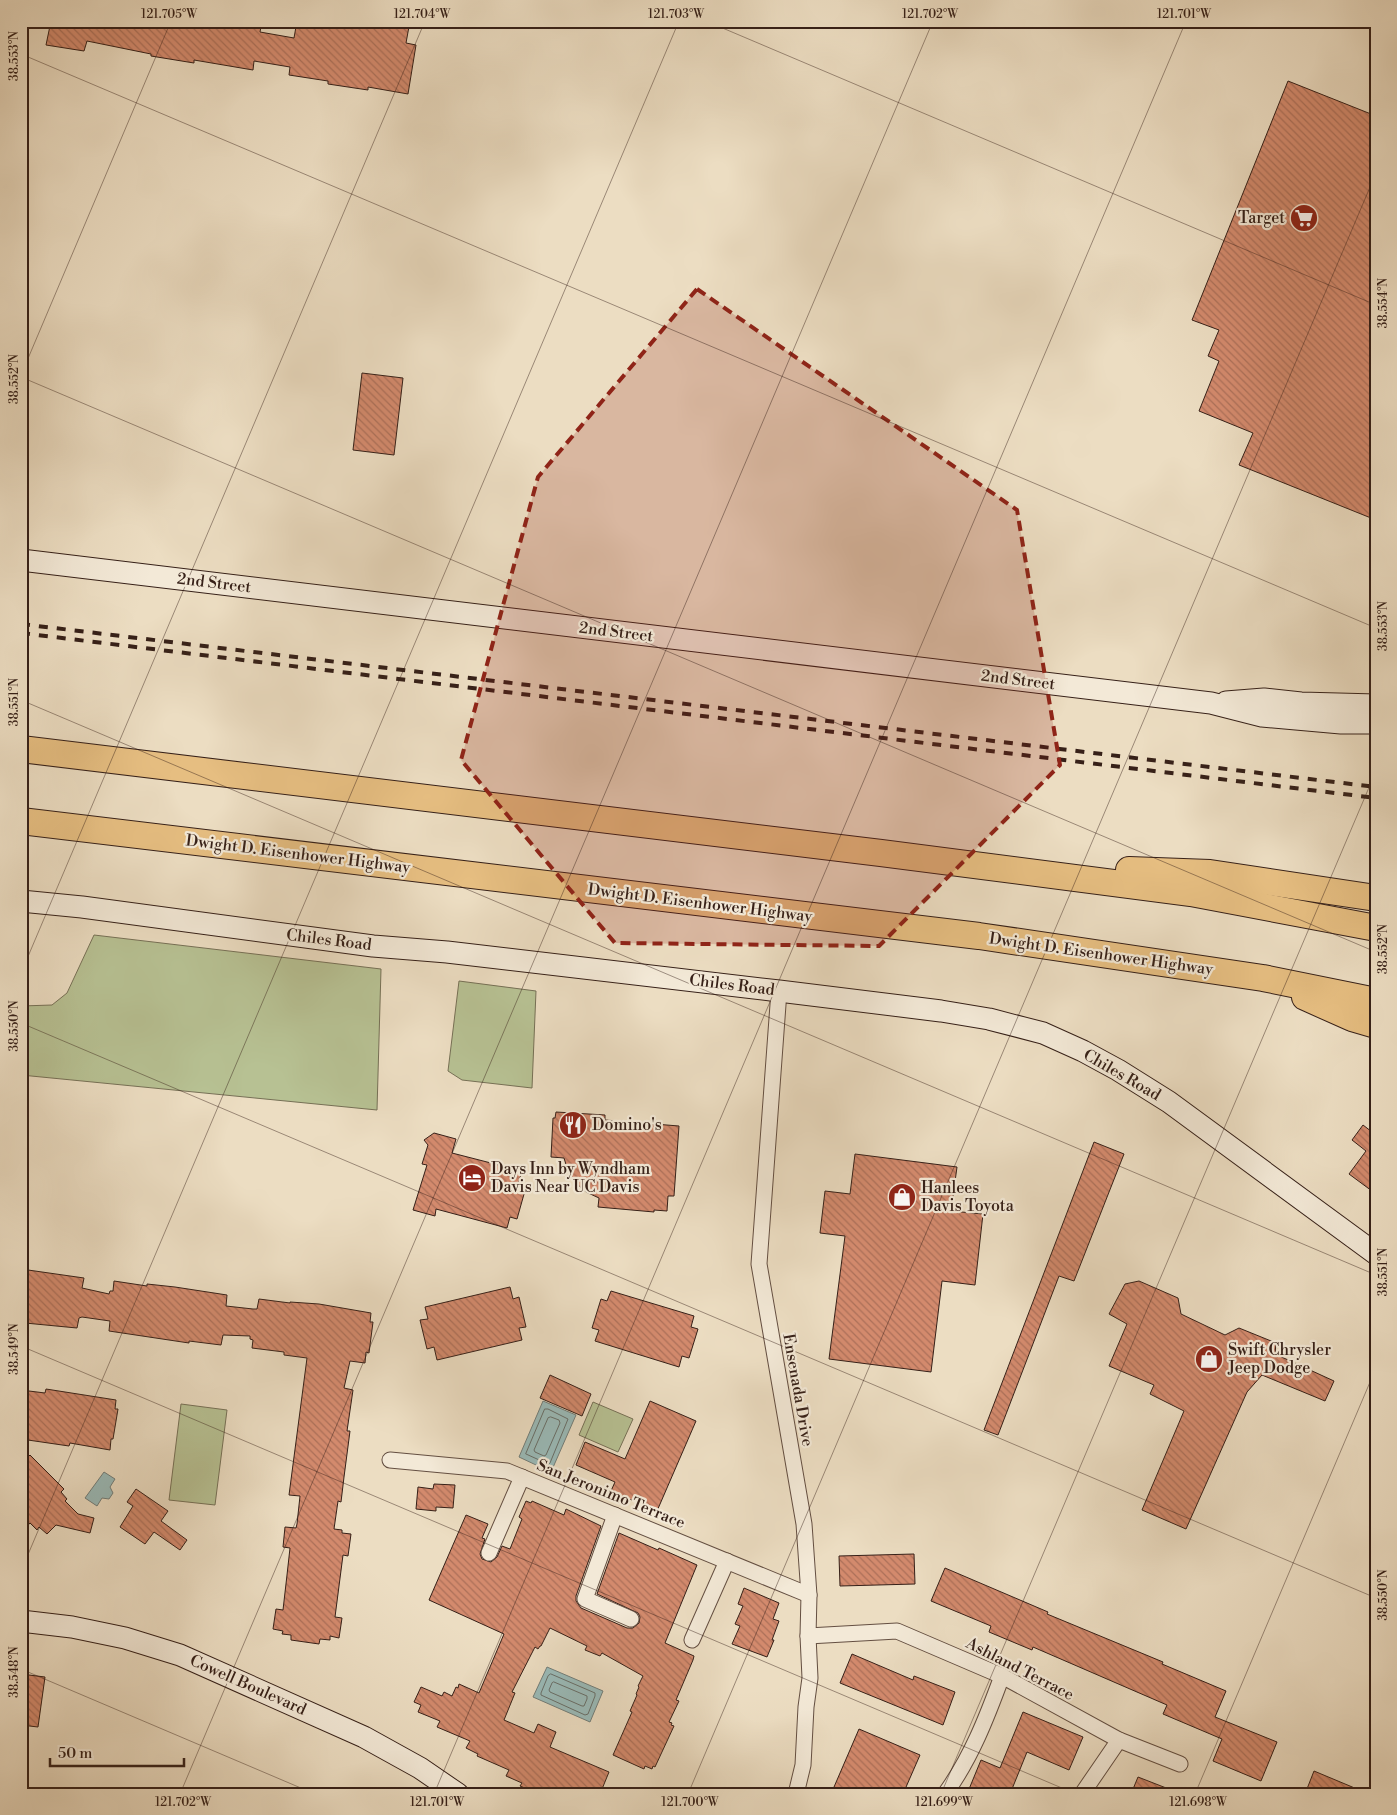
<svg xmlns="http://www.w3.org/2000/svg" width="1397" height="1815" font-family="'Libre Bodoni',serif">
  <style>
    .green { fill: #b7c193; stroke: #767056 }
    .water { fill: #9abbb9; stroke: #727d79 }
    .lines { fill: none; stroke-linecap: round; stroke-linejoin: round }
    .shore { stroke: #686e68; stroke-width: 1 }
    .building { fill: url(#building-back-hatch); stroke: #362018 }
    .street-casing { stroke: #644f42; stroke-width: 17 }
    .secondary-casing { stroke: #362018; stroke-width: 23 }
    .highway-casing { stroke: #362018; stroke-width: 28 }
    .street { stroke: #f3e9d7; stroke-width: 15 }
    .secondary { stroke: #f3e9d7; stroke-width: 21 }
    .highway { stroke: #e6be81; stroke-width: 26 }
    .rail { stroke: #362018; stroke-width: 4; stroke-dasharray: 9 9; stroke-linecap: butt }
    .marked { fill: #8f2418; fill-opacity: 0.2; stroke: #8f2418; stroke-width: 4; stroke-dasharray: 10 6; stroke-linejoin: round }
    .ticks { fill: none; stroke: #362018; stroke-width: 1; stroke-opacity: 0.45 }
    .labels { text-anchor: middle; dominant-baseline: central; stroke-width: 4.5; stroke-linejoin: round; paint-order: stroke }
    .poi-label { font-size: 16px; fill: #362018; stroke: #f3e9d7; text-anchor: start }
    .street-label { font-size: 16px; fill: #362018; stroke: #f3e9d7 }
    .neatline { fill: none; stroke: #362018; stroke-width: 2 }
    .ticks-label { font-size: 12px; text-anchor: middle; fill: #362018 }
  </style>
  <defs>
    <pattern id="building-back-hatch" width="6" height="6" patternUnits="userSpaceOnUse" patternTransform="scale(1.25)"><rect width="6" height="6" fill="#d38a6d"/><path d="M-1 5l2 2M0 0l6 6M5-1l2 2" fill="none" stroke="#ac7059"/></pattern>
  </defs>
  <rect width="100%" height="100%" fill="#ecddc2"/>
  <filter id="stains"><feTurbulence type="fractalNoise" baseFrequency=".004" numOctaves="4"/><feColorMatrix values="0 0 0 0 .2 0 0 0 0 .09 0 0 0 0 .02 0 0 0 .5 -.17"/></filter>
  <radialGradient id="worn" r=".72"><stop offset=".6" stop-color="#630" stop-opacity="0"/><stop offset="1" stop-color="#630" stop-opacity=".3"/></radialGradient>
  <g class="green">
    <path d="M 94,935 L 381,969 L 377,1110 L 21,1075 L 21,1006 L 52,1005 L 67,993 Z"/>
    <path d="M 459,981 L 536,991 L 532,1088 L 462,1080 L 448,1071 Z"/>
    <path d="M 593,1402 L 633,1419 L 618,1452 L 579,1435 Z"/>
    <path d="M 181,1404 L 227,1410 L 215,1505 L 169,1500 Z"/>
  </g>
  <g class="water">
    <path d="M 543,1401 L 576,1415 L 551,1472 L 519,1457 Z"/>
    <path d="M 104,1472 L 115,1479 L 110,1487 L 113,1493 L 109,1499 L 102,1498 L 97,1506 L 85,1498 Z"/>
    <path d="M 547,1667 L 603,1691 L 590,1722 L 533,1697 Z"/>
  </g>
  <g class="lines">
    <g class="shore">
      <path d="M 545,1409 L 548,1409 L 568,1419 L 550,1463 L 548,1464 L 526,1454 Z"/>
      <path d="M 551,1417 L 559,1420 L 560,1423 L 546,1455 L 544,1456 L 535,1452 L 534,1450 L 548,1418 Z"/>
      <path d="M 551,1674 L 595,1693 L 595,1696 L 588,1714 L 585,1715 L 541,1695 L 541,1693 L 548,1676 Z"/>
      <path d="M 554,1682 L 587,1696 L 587,1699 L 584,1706 L 582,1706 L 550,1692 L 549,1690 L 552,1683 Z"/>
    </g>
  </g>
  <g class="building">
    <path d="M 51,21 L 262,21 L 260,32 L 294,38 L 297,21 L 410,21 L 406,43 L 416,45 L 408,94 L 368,87 L 368,90 L 328,84 L 328,81 L 289,75 L 290,67 L 254,61 L 253,70 L 194,60 L 194,63 L 151,56 L 151,54 L 87,41 L 84,51 L 46,45 Z"/>
    <path d="M 1288,81 L 1376,116 L 1376,520 L 1239,465 L 1253,433 L 1199,411 L 1219,361 L 1208,356 L 1219,330 L 1192,320 Z"/>
    <path d="M 362,373 L 403,378 L 394,455 L 353,450 Z"/>
    <path d="M 556,1112 L 605,1115 L 605,1120 L 679,1126 L 674,1196 L 668,1196 L 667,1211 L 654,1210 L 654,1212 L 598,1207 L 599,1198 L 586,1192 L 576,1183 L 568,1171 L 564,1158 L 551,1157 L 553,1118 L 555,1118 Z"/>
    <path d="M 1363,1125 L 1376,1135 L 1376,1194 L 1349,1174 L 1366,1151 L 1352,1140 Z"/>
    <path d="M 434,1133 L 456,1139 L 452,1153 L 522,1171 L 518,1185 L 526,1187 L 517,1219 L 510,1217 L 507,1228 L 436,1209 L 435,1216 L 413,1210 L 427,1165 L 422,1164 L 428,1145 L 424,1140 Z"/>
    <path d="M 1094,1142 L 1124,1154 L 1074,1281 L 1059,1276 L 998,1435 L 984,1430 Z"/>
    <path d="M 855,1154 L 957,1167 L 951,1211 L 983,1214 L 975,1285 L 942,1281 L 931,1372 L 829,1359 L 845,1236 L 820,1233 L 825,1191 L 850,1194 Z"/>
    <path d="M 21,1269 L 84,1278 L 82,1288 L 109,1294 L 110,1291 L 113,1291 L 114,1281 L 147,1286 L 147,1284 L 175,1287 L 227,1295 L 226,1306 L 253,1309 L 257,1309 L 259,1299 L 290,1303 L 290,1302 L 319,1304 L 371,1313 L 370,1322 L 373,1322 L 369,1353 L 366,1352 L 365,1363 L 350,1361 L 344,1388 L 353,1390 L 347,1431 L 350,1431 L 344,1477 L 341,1502 L 338,1501 L 334,1529 L 342,1530 L 342,1533 L 351,1534 L 348,1556 L 343,1555 L 335,1617 L 342,1618 L 339,1638 L 330,1636 L 330,1640 L 320,1639 L 319,1644 L 291,1640 L 291,1635 L 282,1634 L 283,1631 L 273,1629 L 276,1609 L 283,1610 L 287,1575 L 290,1548 L 283,1547 L 285,1527 L 296,1528 L 297,1524 L 300,1496 L 289,1495 L 307,1358 L 284,1355 L 284,1352 L 252,1348 L 253,1340 L 250,1339 L 250,1336 L 223,1335 L 221,1345 L 189,1341 L 189,1343 L 109,1331 L 110,1321 L 82,1317 L 79,1318 L 77,1328 L 25,1323 L 28,1307 L 21,1306 Z"/>
    <path d="M 1139,1281 L 1178,1298 L 1181,1314 L 1225,1335 L 1239,1328 L 1276,1343 L 1275,1354 L 1334,1381 L 1325,1401 L 1262,1375 L 1247,1392 L 1186,1529 L 1142,1510 L 1184,1411 L 1150,1394 L 1154,1385 L 1109,1366 L 1127,1324 L 1109,1314 L 1125,1284 Z"/>
    <path d="M 510,1287 L 513,1299 L 519,1297 L 526,1327 L 519,1328 L 522,1340 L 437,1360 L 434,1347 L 427,1349 L 420,1320 L 428,1319 L 425,1307 Z"/>
    <path d="M 611,1291 L 694,1316 L 691,1327 L 698,1329 L 689,1358 L 682,1356 L 679,1367 L 595,1341 L 599,1330 L 592,1328 L 601,1299 L 607,1301 Z"/>
    <path d="M 550,1375 L 591,1394 L 582,1416 L 540,1398 Z"/>
    <path d="M 46,1389 L 116,1400 L 115,1409 L 118,1409 L 113,1439 L 111,1439 L 110,1450 L 70,1443 L 69,1446 L 21,1439 L 21,1390 L 45,1393 Z"/>
    <path d="M 650,1401 L 696,1421 L 657,1511 L 611,1491 L 615,1482 L 576,1465 L 585,1442 L 625,1459 Z"/>
    <path d="M 30,1455 L 64,1489 L 61,1492 L 67,1499 L 65,1501 L 78,1514 L 94,1518 L 90,1533 L 56,1525 L 47,1534 L 39,1527 L 37,1530 L 30,1523 L 21,1533 L 21,1464 Z"/>
    <path d="M 434,1484 L 455,1485 L 453,1508 L 436,1507 L 436,1511 L 416,1509 L 418,1487 L 433,1489 Z"/>
    <path d="M 136,1489 L 168,1511 L 161,1521 L 187,1540 L 180,1550 L 154,1532 L 145,1544 L 120,1527 L 133,1506 L 127,1502 Z"/>
    <path d="M 526,1501 L 531,1503 L 532,1501 L 564,1515 L 566,1509 L 601,1526 L 576,1596 L 576,1601 L 581,1608 L 627,1628 L 633,1628 L 639,1623 L 640,1617 L 638,1613 L 597,1594 L 619,1533 L 658,1550 L 659,1548 L 697,1565 L 665,1643 L 694,1656 L 693,1660 L 676,1700 L 679,1701 L 669,1722 L 672,1723 L 671,1725 L 674,1726 L 655,1767 L 653,1766 L 652,1769 L 645,1766 L 644,1769 L 613,1755 L 632,1712 L 630,1711 L 637,1695 L 636,1694 L 639,1687 L 638,1686 L 643,1676 L 602,1653 L 600,1656 L 585,1650 L 587,1646 L 550,1628 L 541,1646 L 540,1646 L 538,1649 L 535,1647 L 512,1692 L 515,1693 L 504,1720 L 534,1733 L 538,1724 L 556,1732 L 550,1747 L 609,1772 L 600,1794 L 539,1794 L 520,1786 L 522,1783 L 506,1776 L 509,1770 L 477,1756 L 478,1754 L 466,1748 L 470,1741 L 437,1727 L 440,1721 L 418,1712 L 421,1705 L 414,1702 L 421,1687 L 442,1696 L 444,1692 L 452,1696 L 456,1687 L 458,1688 L 459,1684 L 479,1693 L 504,1634 L 429,1600 L 466,1515 L 488,1524 L 482,1538 L 485,1539 L 480,1554 L 482,1559 L 491,1562 L 497,1557 L 502,1546 L 510,1549 L 522,1519 L 519,1517 Z"/>
    <path d="M 914,1554 L 915,1584 L 840,1586 L 839,1556 Z"/>
    <path d="M 945,1568 L 1048,1612 L 1047,1614 L 1163,1662 L 1162,1664 L 1226,1691 L 1215,1717 L 1277,1742 L 1261,1781 L 1213,1761 L 1222,1739 L 1163,1714 L 1167,1705 L 1033,1647 L 1032,1650 L 989,1632 L 991,1626 L 931,1601 Z"/>
    <path d="M 744,1588 L 779,1603 L 773,1619 L 779,1621 L 772,1640 L 774,1640 L 767,1657 L 732,1644 L 740,1626 L 735,1624 L 743,1606 L 738,1604 Z"/>
    <path d="M 852,1654 L 913,1680 L 914,1676 L 955,1692 L 943,1725 L 840,1683 Z"/>
    <path d="M 21,1674 L 45,1677 L 38,1727 L 21,1725 Z"/>
    <path d="M 1023,1712 L 1083,1737 L 1069,1770 L 1027,1752 L 1010,1794 L 967,1794 L 981,1760 L 1000,1768 Z"/>
    <path d="M 859,1729 L 920,1755 L 903,1794 L 831,1794 Z"/>
    <path d="M 1314,1771 L 1369,1794 L 1305,1794 Z"/>
    <path d="M 1138,1777 L 1179,1793 L 1178,1794 L 1131,1794 Z"/>
  </g>
  <g class="lines">
    <defs>
      <g id="street">
        <path d="M 779,991 L 759,1264 L 804,1524 L 809,1595 L 808,1636 L 810,1678 L 806,1707 L 803,1765 L 796,1794"/>
        <path d="M 390,1460 L 507,1471 L 809,1595"/>
        <path d="M 615,1515 L 585,1599 L 631,1619"/>
        <path d="M 489,1553 L 522,1477"/>
        <path d="M 808,1636 L 897,1631 L 1002,1676 L 1119,1740 L 1180,1764"/>
        <path d="M 692,1640 L 727,1561"/>
        <path d="M 945,1794 C 971,1758 987,1717 1002,1676"/>
        <path d="M 1082,1794 L 1119,1740"/>
      </g>
      <g id="secondary">
        <path d="M 21,560 L 1211,703 L 1262,716 L 1341,723 L 1376,723"/>
        <path d="M 1226,702 L 1264,699 L 1301,703 L 1376,705"/>
        <path d="M 21,901 L 82,907 L 373,946 L 447,952 L 779,991 L 941,1011 L 989,1019 L 1043,1033 L 1083,1051 L 1118,1070 L 1169,1102 L 1376,1254"/>
        <path d="M 21,1621 L 72,1627 L 125,1638 L 180,1655 L 364,1737 L 420,1768 L 458,1794"/>
      </g>
      <g id="highway">
        <path d="M 21,749 L 881,853 L 1191,893 L 1376,928"/>
        <path d="M 21,821 L 979,936 L 1263,978 L 1376,1001"/>
        <path d="M 1129,870 L 1210,873 L 1376,898"/>
        <path d="M 1305,997 L 1352,1018 L 1376,1025"/>
      </g>
    </defs>
    <use href="#street" class="street-casing"/>
    <use href="#secondary" class="secondary-casing"/>
    <use href="#highway" class="highway-casing"/>
    <use href="#street" class="street"/>
    <use href="#secondary" class="secondary"/>
    <use href="#highway" class="highway"/>
    <g class="rail">
      <path d="M 21,624 L 1376,787"/>
      <path d="M 21,633 L 1376,798"/>
    </g>
  </g>
  <path class="marked" d="M 697,289 L 1017,510 L 1060,765 L 879,946 L 615,943 L 461,760 L 538,477 Z"/>
  <path class="ticks" d="M 706,21 L 1376,305M 21,54 L 1376,628M 21,375 L 171,21M 21,377 L 1376,952M 21,700 L 1376,1275M 21,973 L 425,21M 21,1023 L 1376,1598M 21,1346 L 1076,1794M 21,1571 L 679,21M 21,1669 L 315,1794M 180,1794 L 933,21M 434,1794 L 1186,21M 688,1794 L 1376,173M 941,1794 L 1376,771M 1195,1794 L 1376,1368"/>
  <defs>
    <symbol id="supermarket-disc" viewBox="-11 -11 22 22"><circle r="9.5" fill="#8f2418" stroke="#f3e9d7"/><path d="M-6-5.5h2.5l.6 2H6L4.5 2H-2.5L-4.4-4H-6ZM-1.5 3.2a1.3 1.3 0 1 0 .1 0ZM3 3.2a1.3 1.3 0 1 0 .1 0Z" fill="#fff"/></symbol>
    <symbol id="restaurant-disc" viewBox="-11 -11 22 22"><circle r="9.5" fill="#8f2418" stroke="#f3e9d7"/><path d="M-5-6h1v4h1v-4h1v4h1v-4h1v5L-1.5 .5V6h-2V.5L-5-1ZM5-6V6H3V1.5H1.5Q1.5-4 5-6Z" fill="#fff"/></symbol>
    <symbol id="hotel-disc" viewBox="-11 -11 22 22"><circle r="9.5" fill="#8f2418" stroke="#f3e9d7"/><path d="M-6-4.5h1.5V1H6V5H4.5V3h-9V5H-6ZM-4 0a1.8 1.8 0 1 1 3.6 0ZM.5 0V-2.5h3Q6-2.5 6 0Z" fill="#fff"/></symbol>
    <symbol id="shop-disc" viewBox="-11 -11 22 22"><circle r="9.5" fill="#8f2418" stroke="#f3e9d7"/><path d="M-5-2.5h2.3a2.7 3.5 0 0 1 5.4 0H5L5.5 6h-11ZM-1.5-2.5h3a1.5 2.3 0 0 0-3 0Z" fill="#fff"/></symbol>
  </defs>
  <g fill-rule="evenodd">
    <use href="#supermarket-disc" x="1288" y="202" width="32" height="32"/>
    <use href="#restaurant-disc" x="557" y="1109" width="32" height="32"/>
    <use href="#hotel-disc" x="456" y="1162" width="32" height="32"/>
    <use href="#shop-disc" x="886" y="1181" width="32" height="32"/>
    <use href="#shop-disc" x="1193" y="1343" width="32" height="32"/>
  </g>
  <g class="labels">
    <g class="poi-label">
      <text x="1285" y="218" text-anchor="end">Target</text>
      <text x="592" y="1125">Domino's</text>
      <text x="491" y="1169">Days Inn by Wyndham<tspan x="491" dy="18">Davis Near UC Davis</tspan></text>
      <text x="921" y="1188">Hanlees<tspan x="921" dy="18">Davis Toyota</tspan></text>
      <text x="1228" y="1350">Swift Chrysler<tspan x="1228" dy="18">Jeep Dodge</tspan></text>
    </g>
    <g class="street-label">
      <text transform="translate(214 583) rotate(7)">2nd Street</text>
      <text transform="translate(616 632) rotate(7)">2nd Street</text>
      <text transform="translate(1018 680) rotate(7)">2nd Street</text>
      <text transform="translate(298 854) rotate(7)">Dwight D. Eisenhower Highway</text>
      <text transform="translate(700 903) rotate(7)">Dwight D. Eisenhower Highway</text>
      <text transform="translate(329 940) rotate(7)">Chiles Road</text>
      <text transform="translate(1101 954) rotate(8)">Dwight D. Eisenhower Highway</text>
      <text transform="translate(732 985) rotate(7)">Chiles Road</text>
      <text transform="translate(1122 1075) rotate(30)">Chiles Road</text>
      <text transform="translate(798 1390) rotate(80)">Ensenada Drive</text>
      <text transform="translate(611 1494) rotate(22)">San Jeronimo Terrace</text>
      <text transform="translate(1020 1669) rotate(27)">Ashland Terrace</text>
      <text transform="translate(248 1685) rotate(24)">Cowell Boulevard</text>
    </g>
  </g>
  <rect width="1397" height="1815" fill="none" stroke="#ecddc2" stroke-width="55"/>
  <path d="M50 1758v8h134v-8" fill="none" stroke="#362018" stroke-width="2.5"/>
  <text x="58" y="1758" font-size="15" fill="#362018" stroke="#f3e9d7" stroke-width="4" paint-order="stroke">50 m</text>
  <rect x="28" y="28" width="1342" height="1760" class="neatline"/>
  <g class="ticks-label">
    <text x="169" y="18">121.705°W</text>
    <text x="422" y="18">121.704°W</text>
    <text x="676" y="18">121.703°W</text>
    <text x="930" y="18">121.702°W</text>
    <text x="1184" y="18">121.701°W</text>
    <text transform="translate(14 56) rotate(-90)" y="4">38.553°N</text>
    <text transform="translate(1383 303) rotate(-90)" y="4">38.554°N</text>
    <text transform="translate(14 379) rotate(-90)" y="4">38.552°N</text>
    <text transform="translate(1383 626) rotate(-90)" y="4">38.553°N</text>
    <text transform="translate(14 702) rotate(-90)" y="4">38.551°N</text>
    <text transform="translate(1383 949) rotate(-90)" y="4">38.552°N</text>
    <text transform="translate(14 1026) rotate(-90)" y="4">38.550°N</text>
    <text transform="translate(1383 1272) rotate(-90)" y="4">38.551°N</text>
    <text transform="translate(14 1349) rotate(-90)" y="4">38.549°N</text>
    <text transform="translate(1383 1595) rotate(-90)" y="4">38.550°N</text>
    <text transform="translate(14 1672) rotate(-90)" y="4">38.548°N</text>
    <text x="183" y="1806">121.702°W</text>
    <text x="437" y="1806">121.701°W</text>
    <text x="690" y="1806">121.700°W</text>
    <text x="944" y="1806">121.699°W</text>
    <text x="1198" y="1806">121.698°W</text>
  </g>
  <rect width="100%" height="100%" filter="url(#stains)"/>
  <rect width="100%" height="100%" fill="url(#worn)"/>
</svg>
